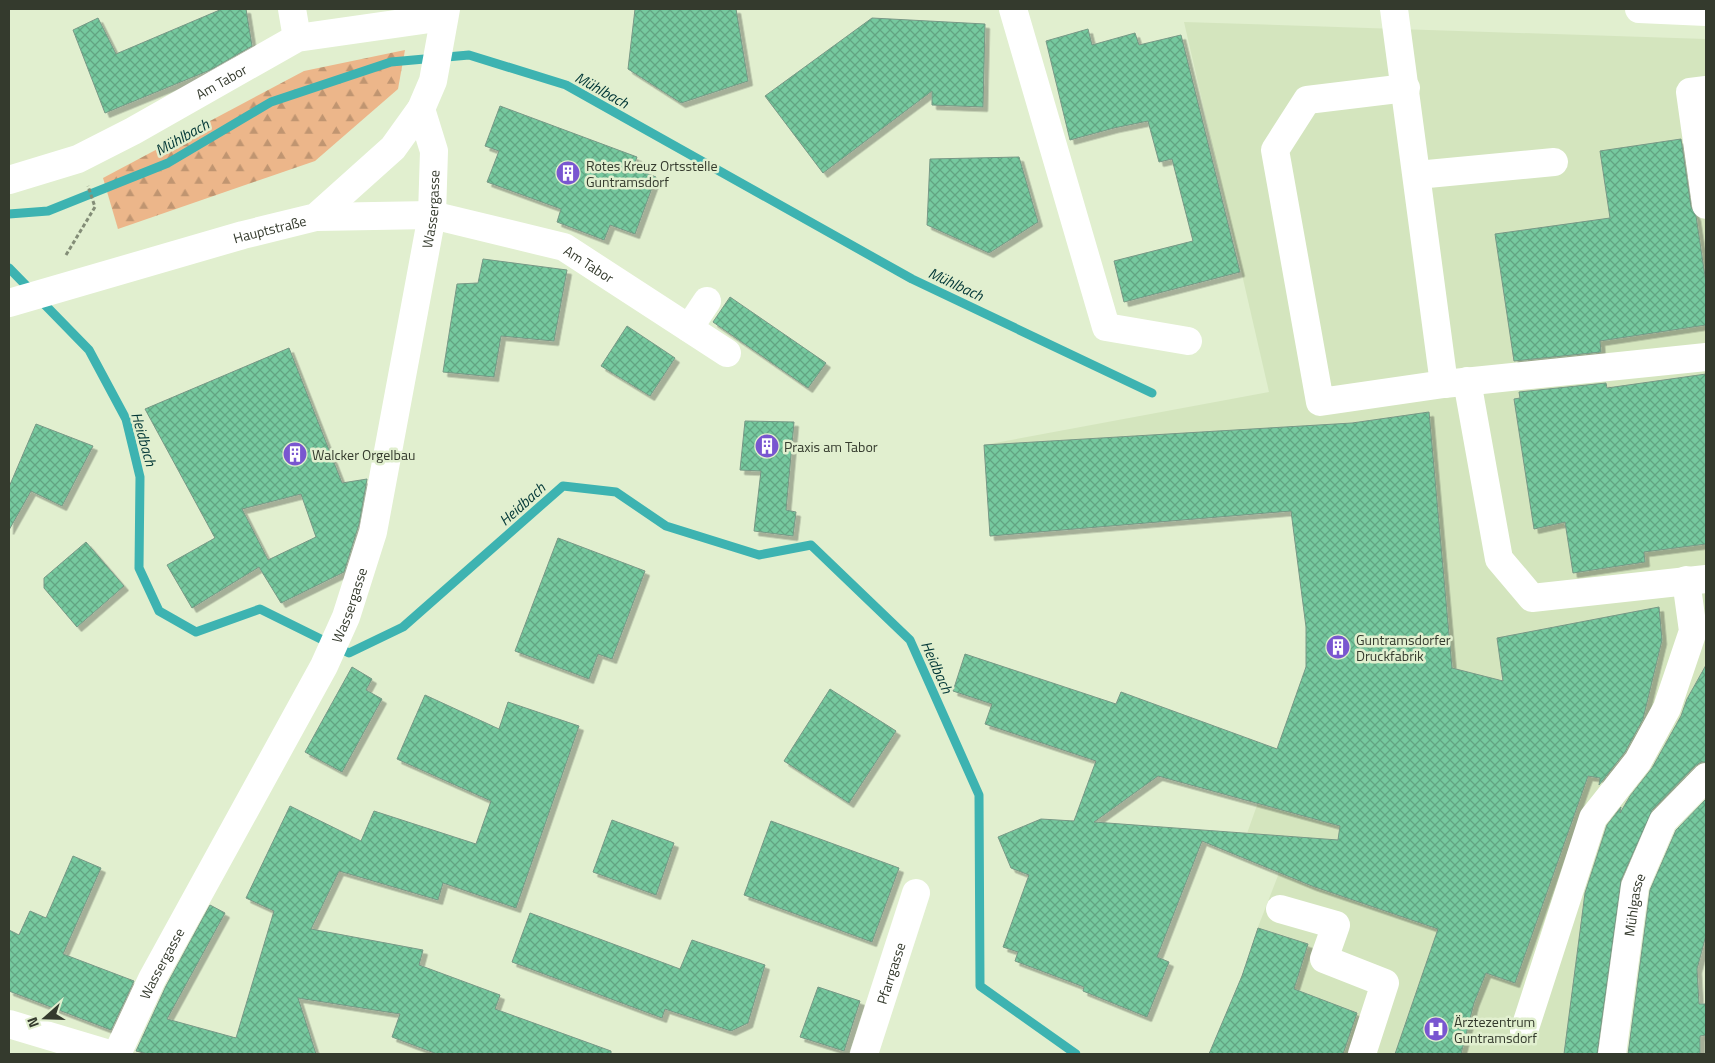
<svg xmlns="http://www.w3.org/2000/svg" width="1715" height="1063" font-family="'Titillium Web',sans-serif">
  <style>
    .built { fill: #d4e5be }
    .forest { fill: url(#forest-firs) }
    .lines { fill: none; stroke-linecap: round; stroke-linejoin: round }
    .stream { stroke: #3db3b1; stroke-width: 9 }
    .building { fill: url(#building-cross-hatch); stroke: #779886; fill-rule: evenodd; filter: url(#shadow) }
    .path { stroke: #838d77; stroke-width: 3; stroke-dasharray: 4 2.5; stroke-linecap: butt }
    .minor { stroke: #fff; stroke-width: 28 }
    .labels { text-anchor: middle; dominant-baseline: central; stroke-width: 5; stroke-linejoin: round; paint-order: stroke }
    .street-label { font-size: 14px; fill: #343a2d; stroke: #e1efcf }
    .poi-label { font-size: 14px; fill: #343a2d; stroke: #e1efcf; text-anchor: start }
    .water-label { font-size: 15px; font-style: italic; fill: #003636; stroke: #e1efcf }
  </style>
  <defs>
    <pattern id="forest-firs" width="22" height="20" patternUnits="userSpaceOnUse" patternTransform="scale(1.25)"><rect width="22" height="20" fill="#ecb68a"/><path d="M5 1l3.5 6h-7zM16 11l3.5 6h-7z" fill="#c09571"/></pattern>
    <pattern id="building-cross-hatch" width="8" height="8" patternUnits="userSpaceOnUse" patternTransform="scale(1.25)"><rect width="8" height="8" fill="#76c99f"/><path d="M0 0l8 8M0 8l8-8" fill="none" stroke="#62a482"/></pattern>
    <filter id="shadow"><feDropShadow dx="4.5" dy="4.5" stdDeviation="0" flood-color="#0004"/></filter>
  </defs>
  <rect width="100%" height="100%" fill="#e1efcf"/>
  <path class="built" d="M 1184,22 L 1706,39 L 1706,777 L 1663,821 L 1612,1054 L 1209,1054 L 1242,976 L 1258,927 L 1279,873 L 1239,856 L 1306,667 L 1306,627 L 1291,511 L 990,536 L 984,445 L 1269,392 Z"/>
  <path class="forest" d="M 405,50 L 398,89 L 315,161 L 118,229 L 103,178 L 304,71 Z"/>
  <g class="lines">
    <g class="stream">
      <path d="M 9,214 L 48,211 L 168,163 L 271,102 L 391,62 L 469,55 L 566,85 L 912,279 L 1152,393"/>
      <path d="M 9,268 L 89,350 L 126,419 L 140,477 L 139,568 L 159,611 L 196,632 L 260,609 L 349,653 L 403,627 L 563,486 L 616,492 L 666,526 L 759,555 L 811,545 L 910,640 L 979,795 L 980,986 L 1076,1054"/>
    </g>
  </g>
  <g class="building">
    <path d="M 222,9 L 246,9 L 252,46 L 210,70 L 105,113 L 73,30 L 98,18 L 116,54 Z"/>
    <path d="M 635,9 L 736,9 L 748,81 L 681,103 L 628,69 Z"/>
    <path d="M 872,18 L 985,24 L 983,107 L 932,105 L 932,91 L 823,173 L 765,96 Z"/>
    <path d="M 1088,29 L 1092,45 L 1135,33 L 1139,45 L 1181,35 L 1240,272 L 1124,302 L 1114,261 L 1193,241 L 1172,159 L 1159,162 L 1148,121 L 1114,128 L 1070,140 L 1046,41 Z"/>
    <path d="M 500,106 L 637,157 L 633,168 L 656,177 L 635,234 L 610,225 L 604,240 L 557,222 L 561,209 L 487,182 L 499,151 L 485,146 Z"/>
    <path d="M 1681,139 L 1691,207 L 1696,216 L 1706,283 L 1706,325 L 1600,341 L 1601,352 L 1514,361 L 1495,234 L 1610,218 L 1600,151 Z"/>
    <path d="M 1019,157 L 1038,222 L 989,253 L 927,225 L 930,159 Z"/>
    <path d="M 483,259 L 567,270 L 554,341 L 501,336 L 494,377 L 443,372 L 457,284 L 478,283 Z"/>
    <path d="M 730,297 L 826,363 L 808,388 L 713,322 Z"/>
    <path d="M 627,326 L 675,358 L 650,396 L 601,366 Z"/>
    <path d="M 289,348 L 342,483 L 367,479 L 359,524 L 344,572 L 281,603 L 259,567 L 192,608 L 167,565 L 215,538 L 145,409 ZM 301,494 L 316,537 L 268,560 L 242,509 Z"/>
    <path d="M 1706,374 L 1706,544 L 1644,552 L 1645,562 L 1573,573 L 1565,522 L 1534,529 L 1514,399 L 1520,398 L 1519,392 L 1606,383 L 1607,388 Z"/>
    <path d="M 1429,412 L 1452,668 L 1503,681 L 1497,638 L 1659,607 L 1662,640 L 1643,719 L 1625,752 L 1599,785 L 1600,778 L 1588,776 L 1515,983 L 1486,973 L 1474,1003 L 1461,1054 L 1395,1054 L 1438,929 L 1312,886 L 1202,841 L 1157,957 L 1169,962 L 1147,1017 L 1083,991 L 1084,987 L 1015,961 L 1018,952 L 1003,947 L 1029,875 L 1011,868 L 998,837 L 1041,819 L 1074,821 L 1096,761 L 985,724 L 992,704 L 953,691 L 965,654 L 1116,704 L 1121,692 L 1277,749 L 1306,667 L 1306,627 L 1291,511 L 990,536 L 984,445 L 1352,423 ZM 1158,776 L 1340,826 L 1338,840 L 1094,822 Z"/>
    <path d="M 745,421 L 794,422 L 786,510 L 796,512 L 793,536 L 754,531 L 761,471 L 740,470 Z"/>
    <path d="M 36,424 L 93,446 L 62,506 L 31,491 L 9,530 L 9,487 Z"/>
    <path d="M 558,538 L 645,571 L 612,659 L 598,654 L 589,679 L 515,651 Z"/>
    <path d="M 86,542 L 124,586 L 77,627 L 44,588 L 44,578 Z"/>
    <path d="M 1706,665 L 1706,762 L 1701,762 L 1695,766 L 1652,810 L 1621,880 L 1597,1054 L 1564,1054 L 1585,893 L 1607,825 L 1621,807 L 1620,813 L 1630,796 L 1652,768 L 1681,716 L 1687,699 Z"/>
    <path d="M 352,667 L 372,679 L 366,690 L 382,699 L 342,772 L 305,752 Z"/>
    <path d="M 830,689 L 896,731 L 849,803 L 784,761 Z"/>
    <path d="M 425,695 L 499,729 L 508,702 L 579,726 L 516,908 L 443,883 L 438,900 L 339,871 L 311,929 L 423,950 L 419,965 L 500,995 L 495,1009 L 611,1051 L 611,1054 L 437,1054 L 392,1037 L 400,1014 L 298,998 L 316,1054 L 148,1054 L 136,1051 L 166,986 L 210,905 L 225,913 L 167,1019 L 236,1038 L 274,911 L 246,898 L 290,806 L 361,841 L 374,811 L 476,844 L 491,801 L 397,759 Z"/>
    <path d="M 1706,799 L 1706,935 L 1697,969 L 1699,1004 L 1706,1004 L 1706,1035 L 1700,1036 L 1700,1054 L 1628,1054 L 1650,890 L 1676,830 Z"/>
    <path d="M 612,820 L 674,843 L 656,895 L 593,872 Z"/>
    <path d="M 771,821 L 899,868 L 872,942 L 744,895 Z"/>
    <path d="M 73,856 L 101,868 L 63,954 L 134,981 L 111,1030 L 9,991 L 9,930 L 19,935 L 30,911 L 46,918 Z"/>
    <path d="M 530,913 L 680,969 L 692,940 L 765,965 L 748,1023 L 731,1031 L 665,1009 L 662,1018 L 512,962 Z"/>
    <path d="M 1258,928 L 1308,944 L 1294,989 L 1357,1013 L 1343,1054 L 1209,1054 L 1242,976 Z"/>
    <path d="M 818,987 L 860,1001 L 844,1051 L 800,1037 Z"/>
  </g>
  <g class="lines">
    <path class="path" d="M 66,255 L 95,207 L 88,186"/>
    <g class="minor">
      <path d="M 292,9 L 297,38"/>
      <path d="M 1013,9 L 1106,327 L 1188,341"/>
      <path d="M 1394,9 L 1444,384"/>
      <path d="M 1639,9 L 1706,12"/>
      <path d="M 1406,88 L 1307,100 L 1275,150 L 1320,402 L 1444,384 L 1706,357"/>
      <path d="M 1706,90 L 1690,92 L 1706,205"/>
      <path d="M 1417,175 L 1554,162"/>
      <path id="s1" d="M 9,180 L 78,159 L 133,131 L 297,38 L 444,17"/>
      <path id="s2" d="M 316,217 L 432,215 L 564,247 L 727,353"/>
      <path id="s3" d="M 9,303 L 243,235 L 316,217 L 393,148 L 421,109 L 433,81 L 446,9"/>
      <path d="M 689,328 L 707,301"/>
      <path d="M 1467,381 L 1499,559 L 1532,598 L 1706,579"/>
      <path d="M 1280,909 L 1336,925 L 1324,959 L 1385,983 L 1362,1054"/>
      <path d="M 9,1024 L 109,1054"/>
      <path d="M 1524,1031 L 1593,818 L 1638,761 L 1667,708 L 1693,631 L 1686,580"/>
      <path id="s4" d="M 117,1054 L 152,979 L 324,666 L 346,617 L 373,532 L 432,215 L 434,151 L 421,109"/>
      <path id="s5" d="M 864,1054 L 916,893"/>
      <path id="s6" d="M 1612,1054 L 1635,886 L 1663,821 L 1706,777"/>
    </g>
  </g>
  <defs>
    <symbol id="building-disc" viewBox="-11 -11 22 22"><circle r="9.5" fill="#7956d0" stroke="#e1efcf"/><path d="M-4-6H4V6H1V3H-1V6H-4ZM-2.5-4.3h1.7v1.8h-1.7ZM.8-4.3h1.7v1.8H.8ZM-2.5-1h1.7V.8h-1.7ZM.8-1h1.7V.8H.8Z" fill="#fff"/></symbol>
    <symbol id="hospital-disc" viewBox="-11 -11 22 22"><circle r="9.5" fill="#7956d0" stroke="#e1efcf"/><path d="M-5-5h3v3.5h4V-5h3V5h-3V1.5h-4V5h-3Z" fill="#fff"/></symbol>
  </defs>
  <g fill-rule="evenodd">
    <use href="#building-disc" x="554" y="159" width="28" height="28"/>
    <use href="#building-disc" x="753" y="432" width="28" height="28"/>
    <use href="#building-disc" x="281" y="440" width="28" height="28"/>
    <use href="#building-disc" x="1324" y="633" width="28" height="28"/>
    <use href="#hospital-disc" x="1422" y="1015" width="28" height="28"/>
  </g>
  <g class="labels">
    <g class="street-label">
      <text stroke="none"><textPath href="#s1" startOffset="235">Am Tabor</textPath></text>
      <text stroke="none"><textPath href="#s4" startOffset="911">Wassergasse</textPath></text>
      <text stroke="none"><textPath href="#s3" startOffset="271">Hauptstraße</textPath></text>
      <text stroke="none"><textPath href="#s2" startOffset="282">Am Tabor</textPath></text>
      <text stroke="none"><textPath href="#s4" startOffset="506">Wassergasse</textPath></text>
      <text stroke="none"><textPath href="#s6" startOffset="151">Mühlgasse</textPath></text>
      <text stroke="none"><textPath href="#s4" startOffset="101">Wassergasse</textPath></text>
      <text stroke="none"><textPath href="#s5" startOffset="85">Pfarrgasse</textPath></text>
    </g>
    <g class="poi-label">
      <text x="586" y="165">Rotes Kreuz Ortsstelle<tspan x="586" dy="16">Guntramsdorf</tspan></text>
      <text x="784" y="446">Praxis am Tabor</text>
      <text x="312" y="454">Walcker Orgelbau</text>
      <text x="1356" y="639">Guntramsdorfer<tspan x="1356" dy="16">Druckfabrik</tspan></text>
      <text x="1454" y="1021">Ärztezentrum<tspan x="1454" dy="16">Guntramsdorf</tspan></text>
    </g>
    <g class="water-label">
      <text transform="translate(602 90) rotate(29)">Mühlbach</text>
      <text transform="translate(182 137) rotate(-29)">Mühlbach</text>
      <text transform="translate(956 284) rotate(25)">Mühlbach</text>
      <text transform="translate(144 439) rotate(74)">Heidbach</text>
      <text transform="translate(522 504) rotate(-42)">Heidbach</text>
      <text transform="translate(937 667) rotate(66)">Heidbach</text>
    </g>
  </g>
  <rect width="1715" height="1063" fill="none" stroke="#343a2d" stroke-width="20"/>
  <g transform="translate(45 1018) rotate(250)" stroke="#e1efcf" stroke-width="4" paint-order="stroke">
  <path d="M0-4L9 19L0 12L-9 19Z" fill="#343a2d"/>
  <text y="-8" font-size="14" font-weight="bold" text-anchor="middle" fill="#343a2d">N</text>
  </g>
</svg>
